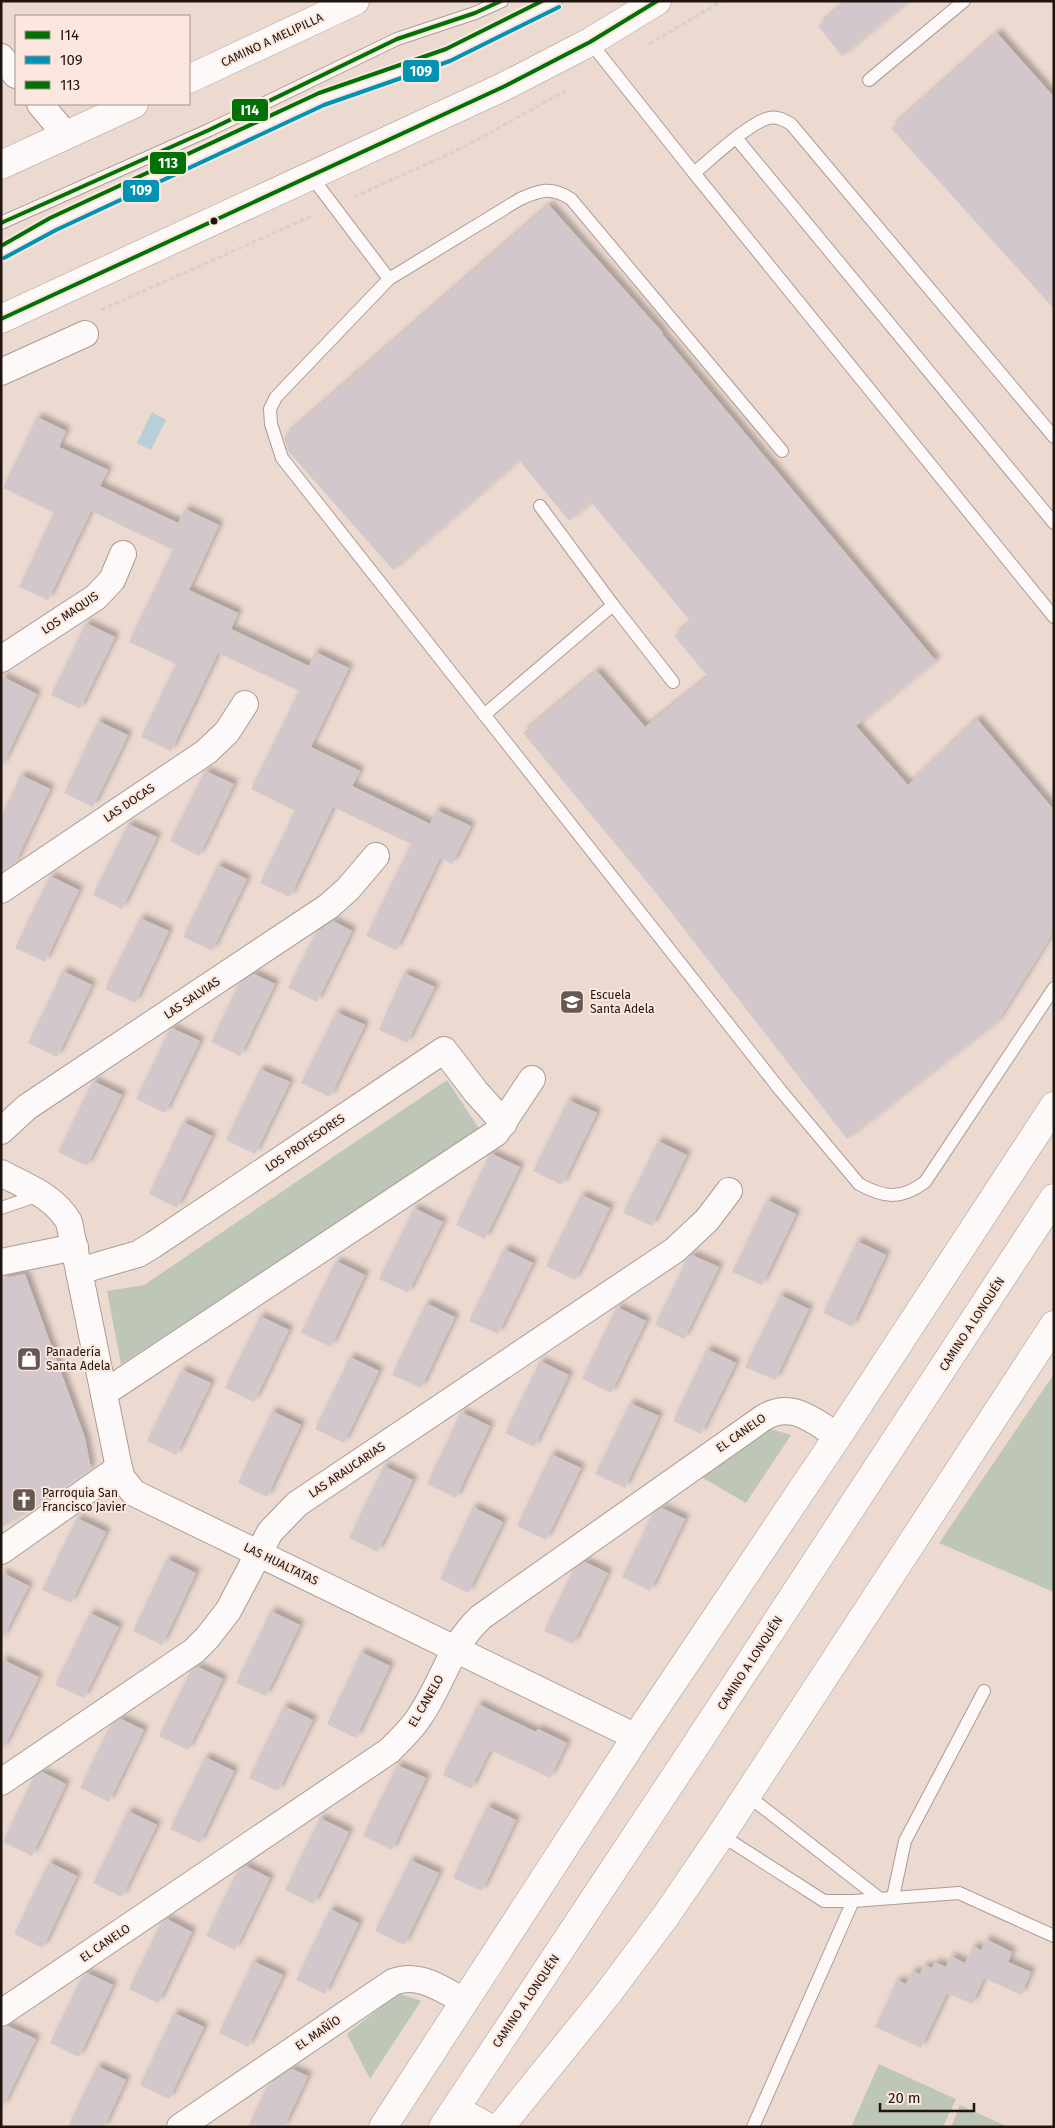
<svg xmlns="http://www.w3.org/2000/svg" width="1055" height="2128" font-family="'Fira Sans',sans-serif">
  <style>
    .green { fill: #bec6b8 }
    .water { fill: #b6cfd9 }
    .building { fill: #d2c8cb; filter: url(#shadow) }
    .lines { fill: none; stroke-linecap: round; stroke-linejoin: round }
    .lane-casing { stroke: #aa9c96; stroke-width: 14 }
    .street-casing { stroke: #aa9c96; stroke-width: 28 }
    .secondary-casing { stroke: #aa9c96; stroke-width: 29 }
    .primary-casing { stroke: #aa9c96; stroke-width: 29 }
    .path { stroke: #d6d1ce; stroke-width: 3; stroke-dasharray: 5 2.5; stroke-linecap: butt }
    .lane { stroke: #fcf9f8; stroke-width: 12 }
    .street { stroke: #fcf9f8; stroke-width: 26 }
    .secondary { stroke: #fcf9f8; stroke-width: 28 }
    .primary { stroke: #fcf9f8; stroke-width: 28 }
    .bus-1-casing { stroke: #fbe7dd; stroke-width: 8 }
    .bus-2-casing { stroke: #fbe7dd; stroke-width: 8 }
    .bus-3-casing { stroke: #fbe7dd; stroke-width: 8 }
    .bus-1 { stroke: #007106; stroke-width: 4 }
    .bus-2 { stroke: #0093b3; stroke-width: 4 }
    .bus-3 { stroke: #007106; stroke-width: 4 }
    .bus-dot { fill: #1f140e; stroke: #fbe7dd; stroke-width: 2 }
    .labels { text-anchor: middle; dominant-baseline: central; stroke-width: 4; stroke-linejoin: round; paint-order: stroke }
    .street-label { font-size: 12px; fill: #1f140e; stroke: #fbe7dd }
    .poi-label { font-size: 12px; fill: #1f140e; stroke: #fbe7dd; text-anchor: start }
    .line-badge { stroke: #fbe7dd; stroke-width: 2 }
    .badge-label { font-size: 14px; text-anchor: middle; font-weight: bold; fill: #fff }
  </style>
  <defs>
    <filter id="shadow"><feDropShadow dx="4.5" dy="-4.5" stdDeviation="2.5" flood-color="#0004"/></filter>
  </defs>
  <rect width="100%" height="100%" fill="#ecdad1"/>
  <g class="green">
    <path d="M 447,1080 L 482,1133 L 121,1364 L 107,1291 L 144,1285 Z"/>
    <path d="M 1054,1374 L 1054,1592 L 939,1543 Z"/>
    <path d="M 767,1428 L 791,1435 L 746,1503 L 698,1475 Z"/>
    <path d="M 398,1993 L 421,2001 L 370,2079 L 347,2034 Z"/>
    <path d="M 879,2064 L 956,2099 L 943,2127 L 851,2127 Z"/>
    <path d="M 960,2105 L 1008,2127 L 951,2127 Z"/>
  </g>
  <path class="water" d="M 152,412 L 166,420 L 151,450 L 137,443 Z"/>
  <g class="building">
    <path d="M 847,1 L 909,1 L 842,56 L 818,26 Z"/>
    <path d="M 997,33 L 1054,97 L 1054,309 L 891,128 Z"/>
    <path d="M 549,205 L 663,333 L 662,334 L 936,661 L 856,726 L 908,785 L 977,719 L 1054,810 L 1054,931 L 998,1021 L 847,1139 L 656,893 L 523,733 L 597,671 L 645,727 L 708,677 L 674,636 L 691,622 L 591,502 L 569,521 L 519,460 L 393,570 L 288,451 L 284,437 Z"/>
    <path d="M 37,417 L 66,431 L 59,447 L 108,470 L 100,486 L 178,523 L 185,509 L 219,525 L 189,590 L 238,613 L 231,629 L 309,666 L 315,652 L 349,668 L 311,747 L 360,771 L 352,786 L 430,824 L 436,810 L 471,826 L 452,864 L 440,858 L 396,950 L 366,936 L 411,844 L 333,807 L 290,897 L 260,883 L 295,811 L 251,789 L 299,691 L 218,653 L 171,751 L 141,737 L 176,664 L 129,642 L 173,550 L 91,511 L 48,600 L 19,587 L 54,513 L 3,488 Z"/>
    <path d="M 86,623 L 115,637 L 80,709 L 51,695 Z"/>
    <path d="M 1,676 L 37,694 L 1,768 Z"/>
    <path d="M 98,721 L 128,735 L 93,807 L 64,793 Z"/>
    <path d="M 205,771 L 234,784 L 199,856 L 170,841 Z"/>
    <path d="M 21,775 L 50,789 L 15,863 L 1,872 L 1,816 Z"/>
    <path d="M 128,824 L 157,837 L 122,909 L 93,895 Z"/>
    <path d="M 218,865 L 247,879 L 212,951 L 183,937 Z"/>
    <path d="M 50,876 L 79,890 L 45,962 L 15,948 Z"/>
    <path d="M 140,918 L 169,931 L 135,1003 L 105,989 Z"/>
    <path d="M 333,921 L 352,931 L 317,1002 L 288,988 L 315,934 Z"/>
    <path d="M 63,971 L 92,985 L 57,1057 L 28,1043 Z"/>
    <path d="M 404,973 L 435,987 L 407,1043 L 379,1030 Z"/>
    <path d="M 254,974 L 275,984 L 240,1056 L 211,1042 L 239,984 Z"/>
    <path d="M 336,1012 L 365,1025 L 330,1097 L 301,1083 Z"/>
    <path d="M 172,1028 L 200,1041 L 165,1113 L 136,1099 L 169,1031 Z"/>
    <path d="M 260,1069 L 290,1082 L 255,1154 L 226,1140 Z"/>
    <path d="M 93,1081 L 122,1095 L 87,1166 L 58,1152 Z"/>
    <path d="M 568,1100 L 597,1113 L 562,1185 L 533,1171 Z"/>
    <path d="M 183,1122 L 212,1136 L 177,1208 L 149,1194 Z"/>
    <path d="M 658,1141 L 687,1155 L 652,1226 L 623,1213 Z"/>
    <path d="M 492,1154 L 520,1167 L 485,1239 L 456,1225 L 489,1155 Z"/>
    <path d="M 581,1195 L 610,1208 L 575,1280 L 546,1266 Z"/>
    <path d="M 767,1200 L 796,1214 L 762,1285 L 732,1272 Z"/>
    <path d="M 414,1208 L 443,1222 L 408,1293 L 379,1279 Z"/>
    <path d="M 857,1241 L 886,1255 L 852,1327 L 823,1313 Z"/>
    <path d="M 504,1249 L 533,1263 L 498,1334 L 469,1321 Z"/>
    <path d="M 692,1255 L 719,1267 L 684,1339 L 655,1325 L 687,1259 Z"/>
    <path d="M 336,1261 L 365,1275 L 331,1347 L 301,1333 Z"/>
    <path d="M 25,1274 L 85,1438 L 91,1469 L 54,1495 L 1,1528 L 1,1279 Z"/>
    <path d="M 780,1295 L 809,1309 L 775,1380 L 745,1367 Z"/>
    <path d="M 426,1303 L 455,1317 L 421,1388 L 392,1375 Z"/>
    <path d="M 617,1307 L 646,1321 L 611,1393 L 582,1379 Z"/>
    <path d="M 260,1316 L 289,1330 L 254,1402 L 225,1388 Z"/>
    <path d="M 707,1349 L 736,1363 L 701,1434 L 673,1421 Z"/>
    <path d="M 350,1357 L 379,1371 L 344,1443 L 315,1429 Z"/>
    <path d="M 540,1361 L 569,1375 L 534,1447 L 505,1433 Z"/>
    <path d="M 182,1370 L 211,1383 L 176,1455 L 147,1441 Z"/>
    <path d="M 630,1403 L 659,1416 L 625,1488 L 595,1474 Z"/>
    <path d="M 272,1411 L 301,1425 L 267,1497 L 238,1483 Z"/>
    <path d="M 461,1412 L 490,1426 L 456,1498 L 427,1484 Z"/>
    <path d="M 551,1454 L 581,1468 L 546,1540 L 517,1526 Z"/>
    <path d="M 384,1466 L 413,1480 L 378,1552 L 349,1538 Z"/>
    <path d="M 473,1507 L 503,1522 L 468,1593 L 440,1579 Z"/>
    <path d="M 662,1508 L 685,1519 L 650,1591 L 622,1577 L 652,1515 Z"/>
    <path d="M 77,1518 L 106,1532 L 71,1603 L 42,1590 Z"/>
    <path d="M 167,1559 L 196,1573 L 162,1645 L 133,1631 Z"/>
    <path d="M 585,1562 L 608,1573 L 573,1644 L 544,1631 L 573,1570 Z"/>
    <path d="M 1,1572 L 29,1586 L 1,1642 Z"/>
    <path d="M 271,1611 L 300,1625 L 266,1696 L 236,1683 Z"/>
    <path d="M 90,1613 L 119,1627 L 84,1698 L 55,1685 Z"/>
    <path d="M 361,1652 L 390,1666 L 356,1738 L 327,1724 Z"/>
    <path d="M 1,1659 L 39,1677 L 1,1753 Z"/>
    <path d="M 198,1667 L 223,1679 L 188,1750 L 159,1736 L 190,1672 Z"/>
    <path d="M 478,1704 L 536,1732 L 538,1729 L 567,1743 L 550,1778 L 490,1750 L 471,1789 L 443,1775 Z"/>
    <path d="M 284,1706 L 313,1720 L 278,1791 L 249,1778 Z"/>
    <path d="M 121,1719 L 144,1730 L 109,1802 L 80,1788 L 110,1726 Z"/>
    <path d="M 205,1757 L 234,1771 L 200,1843 L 170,1829 Z"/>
    <path d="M 397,1765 L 426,1778 L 392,1850 L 363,1836 Z"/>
    <path d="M 42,1772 L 66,1784 L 32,1856 L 3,1842 L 33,1778 Z"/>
    <path d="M 487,1806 L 516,1820 L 482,1891 L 453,1878 Z"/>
    <path d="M 128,1811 L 157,1825 L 122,1897 L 93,1883 Z"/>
    <path d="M 320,1818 L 349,1832 L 314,1904 L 285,1890 Z"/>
    <path d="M 410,1860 L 439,1873 L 404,1945 L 375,1931 Z"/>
    <path d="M 49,1862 L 77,1876 L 43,1948 L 14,1934 Z"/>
    <path d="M 246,1866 L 270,1878 L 235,1950 L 206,1936 L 237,1872 Z"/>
    <path d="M 330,1909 L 359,1923 L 325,1994 L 296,1980 Z"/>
    <path d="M 167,1919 L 192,1932 L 158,2003 L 129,1989 L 161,1923 Z"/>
    <path d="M 986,1939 L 1012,1952 L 1008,1962 L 1031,1972 L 1021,1995 L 984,1978 L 972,2004 L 947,1993 L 921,2048 L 875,2027 L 897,1980 L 906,1984 L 912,1971 L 920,1974 L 924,1965 L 932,1968 L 935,1962 L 946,1967 L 951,1956 L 965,1963 L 973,1946 L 981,1950 Z"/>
    <path d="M 253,1961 L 283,1975 L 248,2047 L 219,2033 Z"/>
    <path d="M 87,1973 L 113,1985 L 79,2057 L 50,2043 L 82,1977 Z"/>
    <path d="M 174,2013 L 204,2027 L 169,2099 L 140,2085 Z"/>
    <path d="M 8,2026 L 36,2039 L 1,2110 L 1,2028 Z"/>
    <path d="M 97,2066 L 126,2080 L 104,2127 L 68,2127 Z"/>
    <path d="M 292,2069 L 308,2076 L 284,2127 L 248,2127 L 268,2085 Z"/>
  </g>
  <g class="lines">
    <defs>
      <g id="lane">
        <path d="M 590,42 L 694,173"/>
        <path d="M 869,80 L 964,1"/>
        <path d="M 737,139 L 1054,523"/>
        <path d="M 311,176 L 389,279 L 276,397 L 270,409 L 271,424 L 282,458 L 781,1091 L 859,1184 C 884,1198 901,1200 925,1182 L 1054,988"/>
        <path d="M 1,223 L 209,130 L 397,39 L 475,13 L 502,1"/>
        <path d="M 1,253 L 53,224 L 322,99 L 448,55 L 556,1"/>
        <path d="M 389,279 L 520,199 C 540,190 551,186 571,199 L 782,451"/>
        <path d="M 1054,437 L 791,124 C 784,120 777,116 769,118 C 750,122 711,159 694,173 L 1054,617"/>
        <path d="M 613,605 L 673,682"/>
        <path d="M 484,715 L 613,605 L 540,506"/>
        <path d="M 1,1208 L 39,1195"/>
        <path d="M 747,1795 L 879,1898"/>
        <path d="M 721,1835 L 824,1901 L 853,1901 L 959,1893 L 1054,1936"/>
        <path d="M 893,1897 L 905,1841 L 984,1691"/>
        <path d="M 753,2127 L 853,1901"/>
      </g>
      <g id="street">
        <path d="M 1,57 L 16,75"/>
        <path d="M 40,104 L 66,135"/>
        <path d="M 1,372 L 85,334"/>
        <path d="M 1,659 L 96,597 L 112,580 L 123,554"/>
        <path d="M 1,890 L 206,752 L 227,732 L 245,704"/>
        <path d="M 1,1131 L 27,1107 L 329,906 L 348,889 L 376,856"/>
        <path d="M 1,1173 C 27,1187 54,1196 69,1222 L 119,1468 L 122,1478 L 134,1493 L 636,1737"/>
        <path d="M 1,1262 L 75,1247"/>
        <path d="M 79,1271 L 138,1254 L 153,1245 L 444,1050 L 476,1092 L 504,1123"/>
        <path d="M 104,1393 L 496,1133 L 532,1079"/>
        <path d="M 1,1551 L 119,1468"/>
        <path d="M 1,1782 L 194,1651 L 207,1638 L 228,1611 L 270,1532 L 297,1504 L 675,1250 L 707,1220 L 729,1191"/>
        <path d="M 1,2013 L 389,1751 C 400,1740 412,1729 420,1716 C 442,1684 451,1644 481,1617 L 763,1418 C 792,1400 813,1421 838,1436"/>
        <path d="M 180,2127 L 393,1982 C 420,1972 441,1989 464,2001"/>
      </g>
      <path id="secondary" d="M 383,2127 L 636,1737 L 838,1436"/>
      <g id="primary">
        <path d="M 189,79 L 355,1"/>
        <path d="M 1,165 L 134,104"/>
        <path d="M 1,319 L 503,87 L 590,42 L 657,1"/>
        <path d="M 838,1436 L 1054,1106"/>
        <path d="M 455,2109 L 488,2127"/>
        <path d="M 443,2127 L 692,1751 L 1054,1198"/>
        <path d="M 500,2127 L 606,1996 L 665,1917 L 721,1835 L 1054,1325"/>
      </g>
    </defs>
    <use href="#lane" class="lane-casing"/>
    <use href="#street" class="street-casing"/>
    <use href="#secondary" class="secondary-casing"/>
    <use href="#primary" class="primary-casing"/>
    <g class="path">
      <path d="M 649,44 L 722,1"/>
      <path d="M 354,197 L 462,148 L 567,90"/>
      <path d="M 101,310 L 314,215"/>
    </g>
    <use href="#lane" class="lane"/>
    <use href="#street" class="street"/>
    <use href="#secondary" class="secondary"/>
    <use href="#primary" class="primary"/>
    <defs>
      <g id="bus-1">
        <path d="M 1,223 L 209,130 L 397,39 L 475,13 L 501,1"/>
        <path d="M 1,319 L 503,87 L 590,42 L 657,1"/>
      </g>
      <path id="bus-2" d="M 4,258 L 56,230 L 324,105 L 450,61 L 559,7"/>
      <path id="bus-3" d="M 1,246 L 50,218 L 319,93 L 446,49 L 542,1"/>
    </defs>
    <use href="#bus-1" class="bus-1-casing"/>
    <use href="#bus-2" class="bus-2-casing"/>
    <use href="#bus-3" class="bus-3-casing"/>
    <use href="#bus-1" class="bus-1"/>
    <use href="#bus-2" class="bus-2"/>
    <use href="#bus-3" class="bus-3"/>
  </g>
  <defs>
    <symbol id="school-square" viewBox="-11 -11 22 22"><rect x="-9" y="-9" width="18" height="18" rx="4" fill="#675952" stroke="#fbe7dd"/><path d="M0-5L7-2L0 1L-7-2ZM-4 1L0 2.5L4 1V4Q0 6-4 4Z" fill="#fff"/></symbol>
    <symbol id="shop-square" viewBox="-11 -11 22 22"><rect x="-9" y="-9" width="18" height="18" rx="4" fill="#675952" stroke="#fbe7dd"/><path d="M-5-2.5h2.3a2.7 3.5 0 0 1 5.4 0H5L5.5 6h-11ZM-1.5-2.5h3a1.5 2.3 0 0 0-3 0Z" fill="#fff"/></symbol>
    <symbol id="church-square" viewBox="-11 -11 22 22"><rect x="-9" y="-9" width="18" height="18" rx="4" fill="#675952" stroke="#fbe7dd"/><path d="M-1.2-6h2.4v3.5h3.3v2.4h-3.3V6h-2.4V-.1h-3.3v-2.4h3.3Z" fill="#fff"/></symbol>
  </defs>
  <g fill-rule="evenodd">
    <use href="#school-square" x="558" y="988" width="28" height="28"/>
    <use href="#shop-square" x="15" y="1345" width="28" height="28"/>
    <use href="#church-square" x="10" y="1486" width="28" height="28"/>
  </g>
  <circle class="bus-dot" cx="214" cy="221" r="4.5"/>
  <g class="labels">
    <g class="street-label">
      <text transform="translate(272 40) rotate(-25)">CAMINO A MELIPILLA</text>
      <text transform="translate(70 613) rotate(-34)">LOS MAQUIS</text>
      <text transform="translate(129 803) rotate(-34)">LAS DOCAS</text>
      <text transform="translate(192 998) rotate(-34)">LAS SALVIAS</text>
      <text transform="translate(305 1143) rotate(-34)">LOS PROFESORES</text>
      <text transform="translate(972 1324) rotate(-57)">CAMINO A LONQUÉN</text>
      <text transform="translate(741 1433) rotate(-35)">EL CANELO</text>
      <text transform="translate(347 1470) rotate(-34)">LAS ARAUCARIAS</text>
      <text transform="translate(281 1564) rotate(26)">LAS HUALTATAS</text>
      <text transform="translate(750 1663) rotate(-57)">CAMINO A LONQUÉN</text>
      <text transform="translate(426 1701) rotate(-60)">EL CANELO</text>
      <text transform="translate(105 1943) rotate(-34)">EL CANELO</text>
      <text transform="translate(526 2001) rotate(-56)">CAMINO A LONQUÉN</text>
      <text transform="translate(318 2033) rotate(-34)">EL MAÑÍO</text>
    </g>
    <g class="poi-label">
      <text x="590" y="995">Escuela<tspan x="590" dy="14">Santa Adela</tspan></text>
      <text x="46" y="1352">Panadería<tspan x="46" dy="14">Santa Adela</tspan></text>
      <text x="42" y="1493">Parroquia San<tspan x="42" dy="14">Francisco Javier</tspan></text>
    </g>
  </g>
  <g class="line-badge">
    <rect x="402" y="59" width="38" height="24" rx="5" fill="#0093b3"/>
    <rect x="231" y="98" width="38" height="24" rx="5" fill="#007106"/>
    <rect x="149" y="151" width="38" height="24" rx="5" fill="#007106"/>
    <rect x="122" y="179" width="38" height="24" rx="5" fill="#0093b3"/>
  </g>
  <g class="badge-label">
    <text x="421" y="76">109</text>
    <text x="250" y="115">I14</text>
    <text x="168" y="168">113</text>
    <text x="141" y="195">109</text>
  </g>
  <rect width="1055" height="2128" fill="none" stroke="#1f140e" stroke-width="5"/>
  <rect x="15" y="15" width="175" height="90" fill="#fbe7dd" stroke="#a3938a"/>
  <rect x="25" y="31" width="25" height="8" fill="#007106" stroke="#a3938a"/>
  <text x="60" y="40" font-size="15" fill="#1f140e">I14</text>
  <rect x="25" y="56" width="25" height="8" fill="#0093b3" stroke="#a3938a"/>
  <text x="60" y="65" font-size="15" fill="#1f140e">109</text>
  <rect x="25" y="81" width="25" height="8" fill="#007106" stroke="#a3938a"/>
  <text x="60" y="90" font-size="15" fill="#1f140e">113</text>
  <path d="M880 2103v8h94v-8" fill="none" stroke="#1f140e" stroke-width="2.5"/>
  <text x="888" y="2103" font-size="15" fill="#1f140e" stroke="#fbe7dd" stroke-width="4" paint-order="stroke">20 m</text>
</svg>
